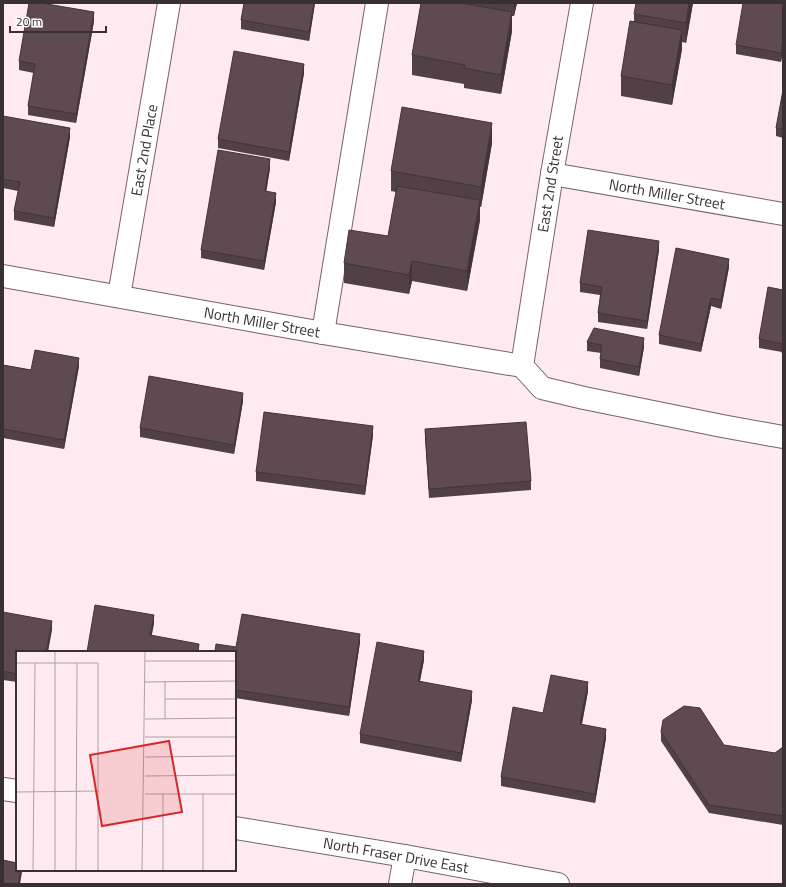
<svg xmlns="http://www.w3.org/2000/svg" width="786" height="887" font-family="'Titillium Web',sans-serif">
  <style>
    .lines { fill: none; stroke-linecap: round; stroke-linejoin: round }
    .minor-casing { stroke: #776268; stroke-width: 24 }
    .minor { stroke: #fff; stroke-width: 22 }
    .wall { fill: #514045 }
    .shaded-wall { fill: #423438 }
    .building { fill: #5e4a50; stroke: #423438 }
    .labels { text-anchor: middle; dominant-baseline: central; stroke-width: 4; stroke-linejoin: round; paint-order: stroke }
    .street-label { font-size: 15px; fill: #393033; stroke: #fff }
    .inset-road { fill: none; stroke: #afa0a4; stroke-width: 1 }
    .view { fill: #d62828; fill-opacity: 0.15; stroke: #d62828; stroke-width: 2 }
    .inset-edge { fill: none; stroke: #393033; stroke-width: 2 }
  </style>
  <rect width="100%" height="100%" fill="#feeaf0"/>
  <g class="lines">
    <defs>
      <g id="minor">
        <path d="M 552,174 L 783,214"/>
        <path d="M 3,276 L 323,333 L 522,366"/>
        <path d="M 119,296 L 169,3"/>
        <path d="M 323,333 L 377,3"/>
        <path d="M 522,366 L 552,174 L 582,3"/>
        <path d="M 522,366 L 542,388 L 584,398 L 722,426 L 783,437"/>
        <path d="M 3,789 L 17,791"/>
        <path d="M 235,828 L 405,856 L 558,884"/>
        <path d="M 400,884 L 405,856"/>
      </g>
    </defs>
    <use href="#minor" class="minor-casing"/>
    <use href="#minor" class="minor"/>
  </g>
  <g class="wall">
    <path d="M 315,3 L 309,41 L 241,29 L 241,20 Z"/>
    <path d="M 421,3 L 517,3 L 514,16 L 512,16 L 512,31 L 501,94 L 464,88 L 464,84 L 412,75 L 412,55 Z"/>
    <path d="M 693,3 L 686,43 L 682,42 L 682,49 L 672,105 L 621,96 L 621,76 L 634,21 L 634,14 Z"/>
    <path d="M 783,3 L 783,49 L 781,62 L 736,54 L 736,45 Z"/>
    <path d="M 94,21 L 76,123 L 28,115 L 28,106 L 34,73 L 19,70 L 19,61 Z"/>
    <path d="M 304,73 L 289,161 L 218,148 L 218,139 Z"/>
    <path d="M 783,90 L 783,138 L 776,136 L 776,128 Z"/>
    <path d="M 3,116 L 70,137 L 54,227 L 14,220 L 14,211 L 18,191 L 3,188 Z"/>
    <path d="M 492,143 L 481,207 L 480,207 L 480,220 L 467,291 L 412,281 L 409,294 L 344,283 L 344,263 L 388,236 L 396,192 L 391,191 L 391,171 Z"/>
    <path d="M 270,168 L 266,191 L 276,202 L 264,270 L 201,258 L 201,250 Z"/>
    <path d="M 659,250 L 647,329 L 598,322 L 598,313 L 600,295 L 580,292 L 580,283 Z"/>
    <path d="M 729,267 L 721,309 L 711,306 L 701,352 L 659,344 L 659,335 Z"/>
    <path d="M 783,290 L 783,362 L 782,362 L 782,352 L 759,348 L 759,339 Z"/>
    <path d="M 587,342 L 644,347 L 639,376 L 600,368 L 600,359 L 601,353 L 587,351 Z"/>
    <path d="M 3,365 L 31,370 L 79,366 L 64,449 L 3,438 Z"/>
    <path d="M 243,401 L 234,454 L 140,437 L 140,428 Z"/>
    <path d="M 425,429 L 531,481 L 531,490 L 429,498 L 425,438 Z"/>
    <path d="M 373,435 L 365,495 L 256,481 L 256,472 Z"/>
    <path d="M 3,612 L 52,630 L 17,652 L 17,682 L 3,680 Z"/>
    <path d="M 360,642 L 349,716 L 235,698 L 235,652 L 236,647 Z"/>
    <path d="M 424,660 L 420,681 L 472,700 L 461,762 L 360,743 L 360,734 Z"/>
    <path d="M 588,691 L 582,724 L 606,738 L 595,803 L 501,786 L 501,777 L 543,713 Z"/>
    <path d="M 661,732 L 724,745 L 775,753 L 783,747 L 783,825 L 709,813 L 661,741 Z"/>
  </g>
  <g class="shaded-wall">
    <path d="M 314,3 L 315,3 L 309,41 L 309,32 Z"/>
    <path d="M 514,3 L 517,3 L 514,16 Z"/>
    <path d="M 689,3 L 693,3 L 686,43 L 686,23 Z"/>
    <path d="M 94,12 L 94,21 L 76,123 L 76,114 Z"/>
    <path d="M 512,12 L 512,31 L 501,94 L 501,75 Z"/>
    <path d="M 682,30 L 682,49 L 672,105 L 672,85 Z"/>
    <path d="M 783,40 L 783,49 L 781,62 L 781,53 Z"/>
    <path d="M 304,64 L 304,73 L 289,161 L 289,152 Z"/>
    <path d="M 492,123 L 492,143 L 481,207 L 481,187 Z"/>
    <path d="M 70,128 L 70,137 L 54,227 L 54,218 Z"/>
    <path d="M 270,159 L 270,168 L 265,200 L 265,191 Z"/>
    <path d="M 276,193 L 276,202 L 264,270 L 264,261 Z"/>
    <path d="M 480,200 L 480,220 L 467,291 L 467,271 Z"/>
    <path d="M 659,241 L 659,250 L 647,329 L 647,321 Z"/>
    <path d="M 729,259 L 729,267 L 721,309 L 721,300 Z"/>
    <path d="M 412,261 L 412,281 L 409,294 L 409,275 Z"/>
    <path d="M 711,298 L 711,306 L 701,352 L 701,344 Z"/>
    <path d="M 644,338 L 644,347 L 639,376 L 639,367 Z"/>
    <path d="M 79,358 L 79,366 L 64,449 L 64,440 Z"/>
    <path d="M 243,393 L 243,401 L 234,454 L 234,445 Z"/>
    <path d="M 373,426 L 373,435 L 365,495 L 365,486 Z"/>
    <path d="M 154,615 L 154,624 L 150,644 L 150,635 Z"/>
    <path d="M 52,621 L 52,630 L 48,652 L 46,652 Z"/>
    <path d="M 360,634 L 360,642 L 349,716 L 349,707 Z"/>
    <path d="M 424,651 L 424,660 L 418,690 L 418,681 Z"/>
    <path d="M 588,682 L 588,691 L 580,733 L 580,724 Z"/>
    <path d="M 472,691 L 472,700 L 461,762 L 461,753 Z"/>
    <path d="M 606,729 L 606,738 L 595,803 L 595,794 Z"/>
    <path d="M 21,870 L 22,870 L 22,872 L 20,884 L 18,884 Z"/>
  </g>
  <g class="building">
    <path d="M 29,3 L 41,3 L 94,12 L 76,114 L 28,106 L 35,64 L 19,61 Z"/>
    <path d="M 244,3 L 314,3 L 309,32 L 241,20 Z"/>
    <path d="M 421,3 L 461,3 L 512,12 L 501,75 L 464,68 L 465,65 L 412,55 Z"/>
    <path d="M 636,3 L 689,3 L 686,23 L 634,14 Z"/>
    <path d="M 743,3 L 783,3 L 783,40 L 781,53 L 736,45 Z"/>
    <path d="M 630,21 L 682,30 L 672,85 L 621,76 Z"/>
    <path d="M 234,51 L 304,64 L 289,152 L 218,139 Z"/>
    <path d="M 783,90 L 783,129 L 776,128 Z"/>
    <path d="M 402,107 L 492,123 L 481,187 L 391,171 Z"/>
    <path d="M 3,116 L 70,128 L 54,218 L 14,211 L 20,182 L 3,179 Z"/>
    <path d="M 218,150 L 270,159 L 265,191 L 276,193 L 264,261 L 201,250 Z"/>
    <path d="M 397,186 L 480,200 L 467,271 L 412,261 L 409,275 L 344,263 L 349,230 L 388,236 Z"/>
    <path d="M 588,230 L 659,241 L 647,321 L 598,313 L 602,287 L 580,283 Z"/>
    <path d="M 676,248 L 729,259 L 721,300 L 711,298 L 701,344 L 659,335 Z"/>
    <path d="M 768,287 L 783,290 L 783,344 L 759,339 Z"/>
    <path d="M 594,328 L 644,338 L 639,367 L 600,359 L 602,345 L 587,342 Z"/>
    <path d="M 783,345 L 783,354 L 782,353 Z"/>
    <path d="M 35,350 L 79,358 L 64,440 L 3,429 L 3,365 L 31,370 Z"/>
    <path d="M 149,376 L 243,393 L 234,445 L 140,428 Z"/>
    <path d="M 264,412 L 373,426 L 365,486 L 256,472 Z"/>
    <path d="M 526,422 L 531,481 L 429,489 L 425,429 Z"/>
    <path d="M 95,605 L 154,615 L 150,635 L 199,644 L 198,652 L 87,652 Z"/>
    <path d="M 3,612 L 52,621 L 46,652 L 17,652 L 17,674 L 3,671 Z"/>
    <path d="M 242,614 L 360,634 L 349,707 L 235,690 L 235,652 L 215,652 L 216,644 L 236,647 Z"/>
    <path d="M 377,642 L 424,651 L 418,681 L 472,691 L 461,753 L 360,734 Z"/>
    <path d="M 551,675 L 588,682 L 580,724 L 606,729 L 595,794 L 501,777 L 513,707 L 543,713 Z"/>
    <path d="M 684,706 L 700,708 L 724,745 L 775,753 L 783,747 L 783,816 L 709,805 L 661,732 L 663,720 Z"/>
    <path d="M 3,860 L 17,863 L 17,870 L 21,870 L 18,884 L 3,884 Z"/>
  </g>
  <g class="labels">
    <g class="street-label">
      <text transform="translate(144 150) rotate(-80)">East 2nd Place</text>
      <text transform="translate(550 184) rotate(-81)">East 2nd Street</text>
      <text transform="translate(667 194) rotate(10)">North Miller Street</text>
      <text transform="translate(262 322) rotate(10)">North Miller Street</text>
      <text transform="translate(396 855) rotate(10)">North Fraser Drive East</text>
    </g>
  </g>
  <g transform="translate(16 651)">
    <rect width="220" height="220" fill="#feeaf0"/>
    <path class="inset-road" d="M 129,10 L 220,10M 0,12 L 82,12 L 82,220M 129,31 L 220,30M 149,48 L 220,48M 129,68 L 220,67M 149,68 L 149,30M 129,86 L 220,86M 129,106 L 220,105M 129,125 L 220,124M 0,141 L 83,140M 129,143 L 220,143M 147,143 L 147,220M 187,143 L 187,220M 17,220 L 19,12M 39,220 L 39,0M 60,220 L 61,12M 126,220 L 129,0"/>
    <path class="view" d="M 153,90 L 166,161 L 86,175 L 74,104 Z"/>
    <rect width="220" height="220" class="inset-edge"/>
  </g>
  <rect width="786" height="887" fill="none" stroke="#393033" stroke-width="8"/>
  <path d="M10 26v6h96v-6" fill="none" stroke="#393033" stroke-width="2"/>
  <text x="16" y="26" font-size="12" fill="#393033" stroke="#ffffff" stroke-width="3" paint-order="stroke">20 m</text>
</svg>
